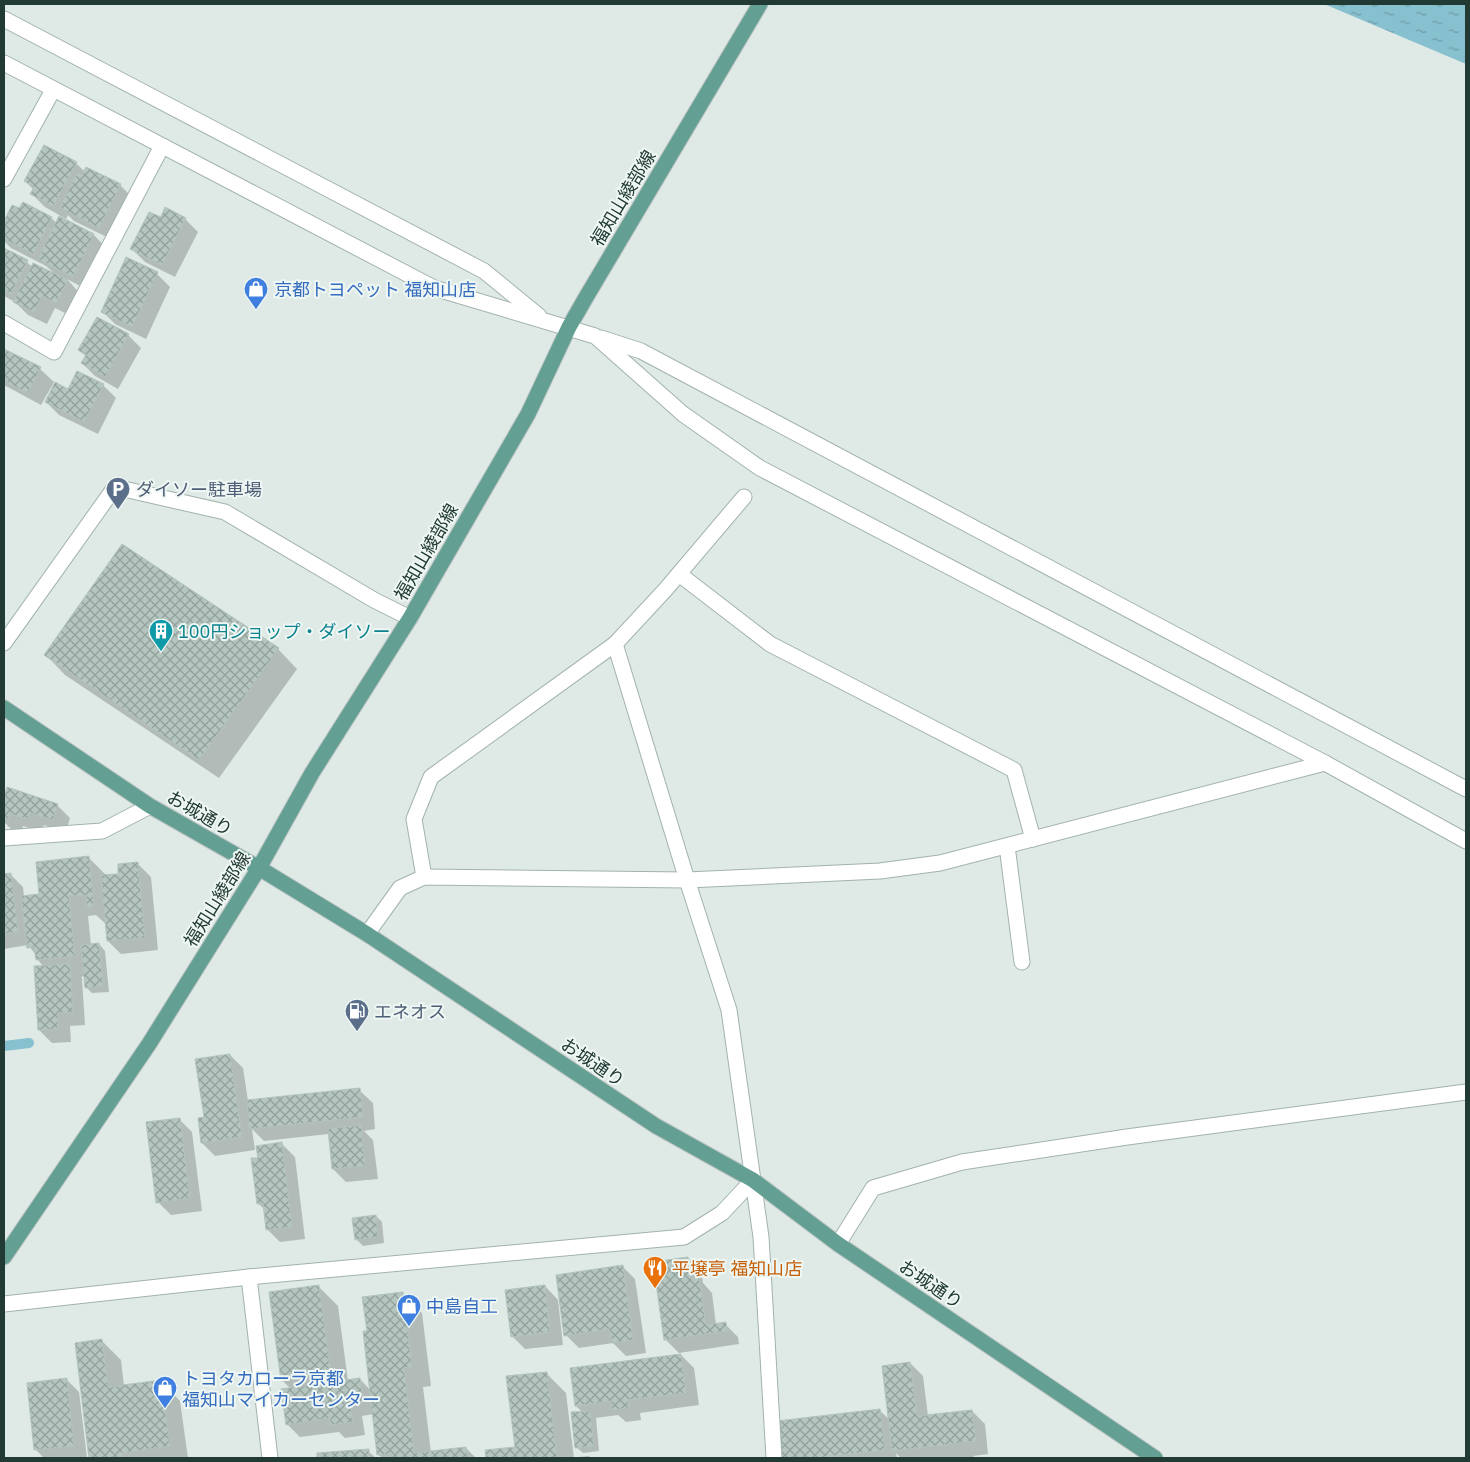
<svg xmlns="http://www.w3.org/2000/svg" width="1470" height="1462" font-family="'IBM Plex Sans','Noto Sans JP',sans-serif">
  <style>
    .water { fill: url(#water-ripples) }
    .shadow { fill: #0003 }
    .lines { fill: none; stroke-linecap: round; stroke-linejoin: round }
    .stream { stroke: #87c0cf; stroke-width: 10 }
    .building { fill: url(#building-cross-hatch); stroke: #b2c3bd }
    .service-casing { stroke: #a2b2ad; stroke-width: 17 }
    .minor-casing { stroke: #a2b2ad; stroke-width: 17 }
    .tertiary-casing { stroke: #a2b2ad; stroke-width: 17 }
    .primary-casing { stroke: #bcc4c2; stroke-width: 17 }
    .service { stroke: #fff; stroke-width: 15 }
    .minor { stroke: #fff; stroke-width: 15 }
    .tertiary { stroke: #fff; stroke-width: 15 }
    .primary { stroke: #649f93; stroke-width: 15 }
    .labels { text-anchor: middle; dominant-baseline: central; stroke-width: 4; stroke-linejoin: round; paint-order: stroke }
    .street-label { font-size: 18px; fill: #213a34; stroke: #eff7f4 }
    .shop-label { font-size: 18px; fill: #366cbe; stroke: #eff7f4; text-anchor: start }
    .service-label { font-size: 18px; fill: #4e5e75; stroke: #eff7f4; text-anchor: start }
    .culture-label { font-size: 18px; fill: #0d838f; stroke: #eff7f4; text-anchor: start }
    .food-label { font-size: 18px; fill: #c56008; stroke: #eff7f4; text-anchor: start }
  </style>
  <defs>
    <pattern id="water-ripples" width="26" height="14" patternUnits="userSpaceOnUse" patternTransform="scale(1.25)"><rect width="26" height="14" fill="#87c0cf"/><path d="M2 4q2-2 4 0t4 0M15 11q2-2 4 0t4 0" fill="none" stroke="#6e9da9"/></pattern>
    <pattern id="building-cross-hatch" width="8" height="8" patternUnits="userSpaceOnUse" patternTransform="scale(1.25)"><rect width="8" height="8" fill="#b5c5bf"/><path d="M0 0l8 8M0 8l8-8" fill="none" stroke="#93a19c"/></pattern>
  </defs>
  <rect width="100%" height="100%" fill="#dfeae6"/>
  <path class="water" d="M 1324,4 L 1466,4 L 1466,64 Z"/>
  <g class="shadow">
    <path d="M 76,163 L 85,172 L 120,185 L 133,198 L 113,240 L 74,221 L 68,215 L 66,219 L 45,207 L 32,194 L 34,190 L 25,181 Z"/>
    <path d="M 13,206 L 51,218 L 57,223 L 60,218 L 94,235 L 107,249 L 86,289 L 67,279 L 80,294 L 69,315 L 55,308 L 47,324 L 28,315 L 15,302 L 4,296 L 4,250 L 27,262 L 32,267 L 55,274 L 46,266 L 11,248 L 4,241 L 4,224 Z"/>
    <path d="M 161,219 L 185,219 L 198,232 L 175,277 L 145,262 L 132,249 Z"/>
    <path d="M 157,274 L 170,287 L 146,339 L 115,324 L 102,311 Z"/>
    <path d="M 128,335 L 141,348 L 118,389 L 95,376 L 82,363 L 86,357 L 80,350 Z"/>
    <path d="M 4,350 L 40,369 L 54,382 L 41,405 L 4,385 Z"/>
    <path d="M 103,385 L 116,398 L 98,434 L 59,415 L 46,402 L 69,391 Z"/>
    <path d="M 278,649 L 297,669 L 219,778 L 65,675 L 46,655 Z"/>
    <path d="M 4,790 L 7,793 L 57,805 L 70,818 L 66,832 L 44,825 L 41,832 L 23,826 L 21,833 L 12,830 L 4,822 Z"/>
    <path d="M 88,857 L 107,876 L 120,875 L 138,864 L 151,877 L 158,950 L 121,954 L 108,941 L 107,925 L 96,915 L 88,916 L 91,945 L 99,944 L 105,951 L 109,992 L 92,993 L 86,987 L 85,976 L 81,977 L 82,978 L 85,1025 L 70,1026 L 71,1042 L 52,1043 L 39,1030 L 44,967 L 37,959 L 36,955 L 28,945 L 4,949 L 4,875 L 10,874 L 23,887 L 24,897 L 41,895 Z"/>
    <path d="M 230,1055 L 243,1068 L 248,1101 L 359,1090 L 373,1103 L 375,1129 L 364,1131 L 373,1140 L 378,1179 L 346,1182 L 333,1169 L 329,1134 L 264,1141 L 252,1129 L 255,1150 L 215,1156 L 202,1143 L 205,1118 Z"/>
    <path d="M 179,1119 L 192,1132 L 202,1211 L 171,1215 L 158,1202 Z"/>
    <path d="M 282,1144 L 295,1157 L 305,1239 L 280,1242 L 267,1229 L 265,1210 L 258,1203 L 259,1159 Z"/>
    <path d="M 376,1216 L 382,1222 L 384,1243 L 363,1246 L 356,1239 Z"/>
    <path d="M 688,1258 L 701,1271 L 703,1283 L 712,1293 L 716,1325 L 725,1324 L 738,1337 L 739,1344 L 679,1353 L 665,1339 Z"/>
    <path d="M 622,1266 L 635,1279 L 646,1353 L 626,1356 L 613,1343 L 579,1348 L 566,1335 Z"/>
    <path d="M 318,1286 L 338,1306 L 348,1381 L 360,1379 L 371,1391 L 368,1332 L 402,1293 L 422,1313 L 431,1386 L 423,1387 L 431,1453 L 466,1448 L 476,1458 L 382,1458 L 379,1455 L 374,1414 L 362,1416 L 365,1435 L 345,1438 L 339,1432 L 300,1437 L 287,1424 L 291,1389 L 282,1380 Z"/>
    <path d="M 545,1286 L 558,1300 L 563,1345 L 525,1349 L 512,1336 Z"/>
    <path d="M 101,1340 L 121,1360 L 124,1386 L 161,1381 L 180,1401 L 188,1458 L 91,1458 L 76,1344 Z"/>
    <path d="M 681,1355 L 694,1368 L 699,1405 L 640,1413 L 641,1420 L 626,1422 L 618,1415 L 596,1418 L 599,1451 L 583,1453 L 576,1447 L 583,1413 L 576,1406 Z"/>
    <path d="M 910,1363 L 923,1376 L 928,1416 L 972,1411 L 985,1424 L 988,1454 L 973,1456 L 976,1458 L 901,1458 L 896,1453 L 897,1458 L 782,1458 L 778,1422 L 879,1410 L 890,1420 Z"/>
    <path d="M 546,1373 L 566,1393 L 574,1458 L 487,1458 L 486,1452 L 516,1448 Z"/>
    <path d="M 66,1379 L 79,1392 L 87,1458 L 44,1458 L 35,1449 Z"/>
    <path d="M 368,1451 L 376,1458 L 318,1458 L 318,1454 Z"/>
    <path d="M 589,1456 L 591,1458 L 578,1458 L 578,1457 Z"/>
  </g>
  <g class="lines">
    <path class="stream" d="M 4,1046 L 29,1043"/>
  </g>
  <g class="building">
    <path d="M 44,145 L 77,162 L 53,206 L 30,194 L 34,187 L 24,181 Z"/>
    <path d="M 86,167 L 121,184 L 99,228 L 60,208 L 77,173 L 82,175 Z"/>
    <path d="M 23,202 L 52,217 L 33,254 L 4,239 L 4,221 L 12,205 L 19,208 Z"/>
    <path d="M 165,207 L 186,218 L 162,265 L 130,249 L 149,212 L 161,217 Z"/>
    <path d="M 59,216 L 94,234 L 73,277 L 38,259 Z"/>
    <path d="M 4,248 L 28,260 L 11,294 L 4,291 Z"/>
    <path d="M 126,257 L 158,272 L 132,327 L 101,312 Z"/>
    <path d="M 33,263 L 68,280 L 56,303 L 42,296 L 34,312 L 13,302 Z"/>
    <path d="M 97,317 L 129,334 L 105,377 L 81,363 L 86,355 L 78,350 Z"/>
    <path d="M 4,349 L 41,367 L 28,393 L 4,381 Z"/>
    <path d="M 77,371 L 104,384 L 84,422 L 45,402 L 55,382 L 68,389 Z"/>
    <path d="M 122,544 L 279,648 L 199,760 L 44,655 Z"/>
    <path d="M 7,787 L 58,804 L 53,820 L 30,813 L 28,819 L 10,814 L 8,820 L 4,819 L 4,797 Z"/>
    <path d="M 89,856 L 94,907 L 87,908 L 86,895 L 69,896 L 75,956 L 36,960 L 34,947 L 27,948 L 21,896 L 39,894 L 36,862 Z"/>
    <path d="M 138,862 L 145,938 L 107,941 L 101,875 L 118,874 L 118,864 Z"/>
    <path d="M 11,873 L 18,932 L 4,934 L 4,874 Z"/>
    <path d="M 99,943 L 103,986 L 85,988 L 81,945 Z"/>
    <path d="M 70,964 L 73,1012 L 58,1013 L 58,1029 L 38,1030 L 34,966 Z"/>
    <path d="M 230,1054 L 242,1137 L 201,1143 L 198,1118 L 204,1117 L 195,1059 Z"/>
    <path d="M 360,1088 L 363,1117 L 249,1129 L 247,1100 Z"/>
    <path d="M 180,1118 L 190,1198 L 156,1203 L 146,1122 Z"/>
    <path d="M 361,1125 L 365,1166 L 332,1169 L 328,1129 Z"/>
    <path d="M 282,1142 L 292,1227 L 266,1230 L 263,1203 L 257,1204 L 251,1158 L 258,1158 L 256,1146 Z"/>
    <path d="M 376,1215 L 378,1237 L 355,1240 L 352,1218 Z"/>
    <path d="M 688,1257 L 691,1279 L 699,1278 L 706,1325 L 726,1322 L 727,1331 L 664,1340 L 653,1262 Z"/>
    <path d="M 623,1265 L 633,1340 L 612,1343 L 609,1329 L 564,1336 L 556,1275 Z"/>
    <path d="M 319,1285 L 331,1374 L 281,1381 L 269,1292 Z"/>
    <path d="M 545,1285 L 550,1332 L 511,1337 L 505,1290 Z"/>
    <path d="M 403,1292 L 412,1367 L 404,1368 L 414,1453 L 466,1447 L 468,1458 L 392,1458 L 391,1454 L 377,1455 L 363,1331 L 367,1331 L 362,1297 Z"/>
    <path d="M 102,1339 L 108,1387 L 161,1380 L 170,1446 L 122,1453 L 122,1458 L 89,1458 L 75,1343 Z"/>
    <path d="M 681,1354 L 686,1393 L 628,1400 L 629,1408 L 612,1410 L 611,1401 L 575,1406 L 570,1368 Z"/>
    <path d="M 910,1362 L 917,1416 L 972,1410 L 976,1441 L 892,1451 L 882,1366 Z"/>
    <path d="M 547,1372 L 557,1458 L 486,1458 L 485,1450 L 515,1447 L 506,1376 Z"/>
    <path d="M 67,1378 L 74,1446 L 34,1450 L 27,1383 Z"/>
    <path d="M 360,1378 L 363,1401 L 350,1403 L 353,1422 L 330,1425 L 330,1418 L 286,1425 L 281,1389 Z"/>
    <path d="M 880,1409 L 885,1450 L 817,1458 L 781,1458 L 777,1421 Z"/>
    <path d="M 590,1411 L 594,1446 L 575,1448 L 571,1412 Z"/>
    <path d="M 369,1449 L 369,1458 L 317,1458 L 317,1453 Z"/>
  </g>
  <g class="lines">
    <defs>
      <path id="service" d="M 4,643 L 115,487 L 225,512 L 374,600 L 410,618"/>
      <g id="minor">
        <path d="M 4,19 L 484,271 L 539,316"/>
        <path d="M 4,63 L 434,288 L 595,336 L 683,414 L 760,468 L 1325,763 L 1466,841"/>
        <path d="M 4,179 L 53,90"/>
        <path d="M 4,323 L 54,352 L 162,146"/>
        <path d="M 601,338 L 641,351 L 1466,789"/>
        <path d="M 679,574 L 770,644 L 1014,770 L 1033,839"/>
        <path d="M 615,644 L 687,880 L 729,1010 L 761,1237 L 774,1458"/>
        <path d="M 1007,846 L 1022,962"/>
        <path d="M 424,877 L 414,819 L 431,777 L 615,644 L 666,589 L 744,497"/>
        <path d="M 367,934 L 400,888 L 424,877 L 687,880 L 880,871 L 940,863 L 1325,763"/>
        <path d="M 838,1244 L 873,1188 L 962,1162 L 1127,1137 L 1466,1092"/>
        <path d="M 249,1277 L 270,1458"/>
        <path d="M 4,1304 L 249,1277 L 684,1237 L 722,1213 L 753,1180"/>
      </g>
      <path id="tertiary" d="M 4,838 L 102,831 L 150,806"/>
      <g id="primary">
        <path d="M 4,708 L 150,806 L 259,868 L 367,934 L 656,1126 L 753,1180 L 838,1244 L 1155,1458"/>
        <path d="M 4,1257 L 149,1044 L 259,868 L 312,773 L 410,618 L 528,414 L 569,327 L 585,299 L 760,4"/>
      </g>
    </defs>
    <use href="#service" class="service-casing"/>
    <use href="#minor" class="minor-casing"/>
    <use href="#tertiary" class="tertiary-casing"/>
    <use href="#primary" class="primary-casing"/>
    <use href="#service" class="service"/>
    <use href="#minor" class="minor"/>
    <use href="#tertiary" class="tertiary"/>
    <use href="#primary" class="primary"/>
  </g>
  <defs>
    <symbol id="shop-pin" viewBox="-11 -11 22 30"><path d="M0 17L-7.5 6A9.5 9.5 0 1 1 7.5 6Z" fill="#3f7fe0" stroke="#eff7f4"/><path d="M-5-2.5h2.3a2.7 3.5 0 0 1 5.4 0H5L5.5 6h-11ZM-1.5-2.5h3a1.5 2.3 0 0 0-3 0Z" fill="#fff"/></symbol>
    <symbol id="parking-pin" viewBox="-11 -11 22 30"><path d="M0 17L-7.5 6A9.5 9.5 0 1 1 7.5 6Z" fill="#5c6f8a" stroke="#eff7f4"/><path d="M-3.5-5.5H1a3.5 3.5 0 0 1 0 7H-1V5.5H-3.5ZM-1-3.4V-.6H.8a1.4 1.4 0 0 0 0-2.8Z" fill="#fff"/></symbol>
    <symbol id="building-pin" viewBox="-11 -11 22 30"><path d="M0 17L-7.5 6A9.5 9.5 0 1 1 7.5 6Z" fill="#0f9aa8" stroke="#eff7f4"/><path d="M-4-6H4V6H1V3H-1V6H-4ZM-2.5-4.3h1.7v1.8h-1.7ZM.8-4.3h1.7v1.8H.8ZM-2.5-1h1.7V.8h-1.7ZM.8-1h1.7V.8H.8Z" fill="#fff"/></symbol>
    <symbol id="fuel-pin" viewBox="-11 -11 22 30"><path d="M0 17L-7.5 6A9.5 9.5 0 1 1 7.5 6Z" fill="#5c6f8a" stroke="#eff7f4"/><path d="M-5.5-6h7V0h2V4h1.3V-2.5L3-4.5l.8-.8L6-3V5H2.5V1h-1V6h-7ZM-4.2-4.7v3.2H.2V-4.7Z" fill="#fff"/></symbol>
    <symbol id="restaurant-pin" viewBox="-11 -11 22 30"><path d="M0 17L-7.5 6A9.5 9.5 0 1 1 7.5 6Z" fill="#e8710a" stroke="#eff7f4"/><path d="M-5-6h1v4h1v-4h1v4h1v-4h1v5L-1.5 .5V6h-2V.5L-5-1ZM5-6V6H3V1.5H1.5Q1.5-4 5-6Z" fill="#fff"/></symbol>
  </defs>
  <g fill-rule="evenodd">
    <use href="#shop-pin" x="242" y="275" width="28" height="38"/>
    <use href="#parking-pin" x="104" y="475" width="28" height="38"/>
    <use href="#building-pin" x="147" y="617" width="28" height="38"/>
    <use href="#fuel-pin" x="343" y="997" width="28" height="38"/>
    <use href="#restaurant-pin" x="641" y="1254" width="28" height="38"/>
    <use href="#shop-pin" x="395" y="1292" width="28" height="38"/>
    <use href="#shop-pin" x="151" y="1374" width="28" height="38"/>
  </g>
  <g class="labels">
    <g class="street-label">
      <text transform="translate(623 198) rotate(-59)">福知山綾部線</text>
      <text transform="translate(426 552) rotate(-60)">福知山綾部線</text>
      <text transform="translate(200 813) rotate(30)">お城通り</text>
      <text transform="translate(217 899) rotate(-58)">福知山綾部線</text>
      <text transform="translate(593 1062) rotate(34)">お城通り</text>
      <text transform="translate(931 1284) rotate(34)">お城通り</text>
    </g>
    <g class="shop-label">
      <text x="274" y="289">京都トヨペット 福知山店</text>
      <text x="426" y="1306">中島自工</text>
      <text x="182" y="1378">トヨタカローラ京都<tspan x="182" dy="21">福知山マイカーセンター</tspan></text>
    </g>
    <g class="service-label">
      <text x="136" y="489">ダイソー駐車場</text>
      <text x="374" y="1011">エネオス</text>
    </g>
    <g class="culture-label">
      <text x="178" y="631">100円ショップ・ダイソー</text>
    </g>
    <g class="food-label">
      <text x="672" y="1268">平壌亭 福知山店</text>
    </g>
  </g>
  <rect width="1470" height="1462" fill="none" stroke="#213a34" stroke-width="10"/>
</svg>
